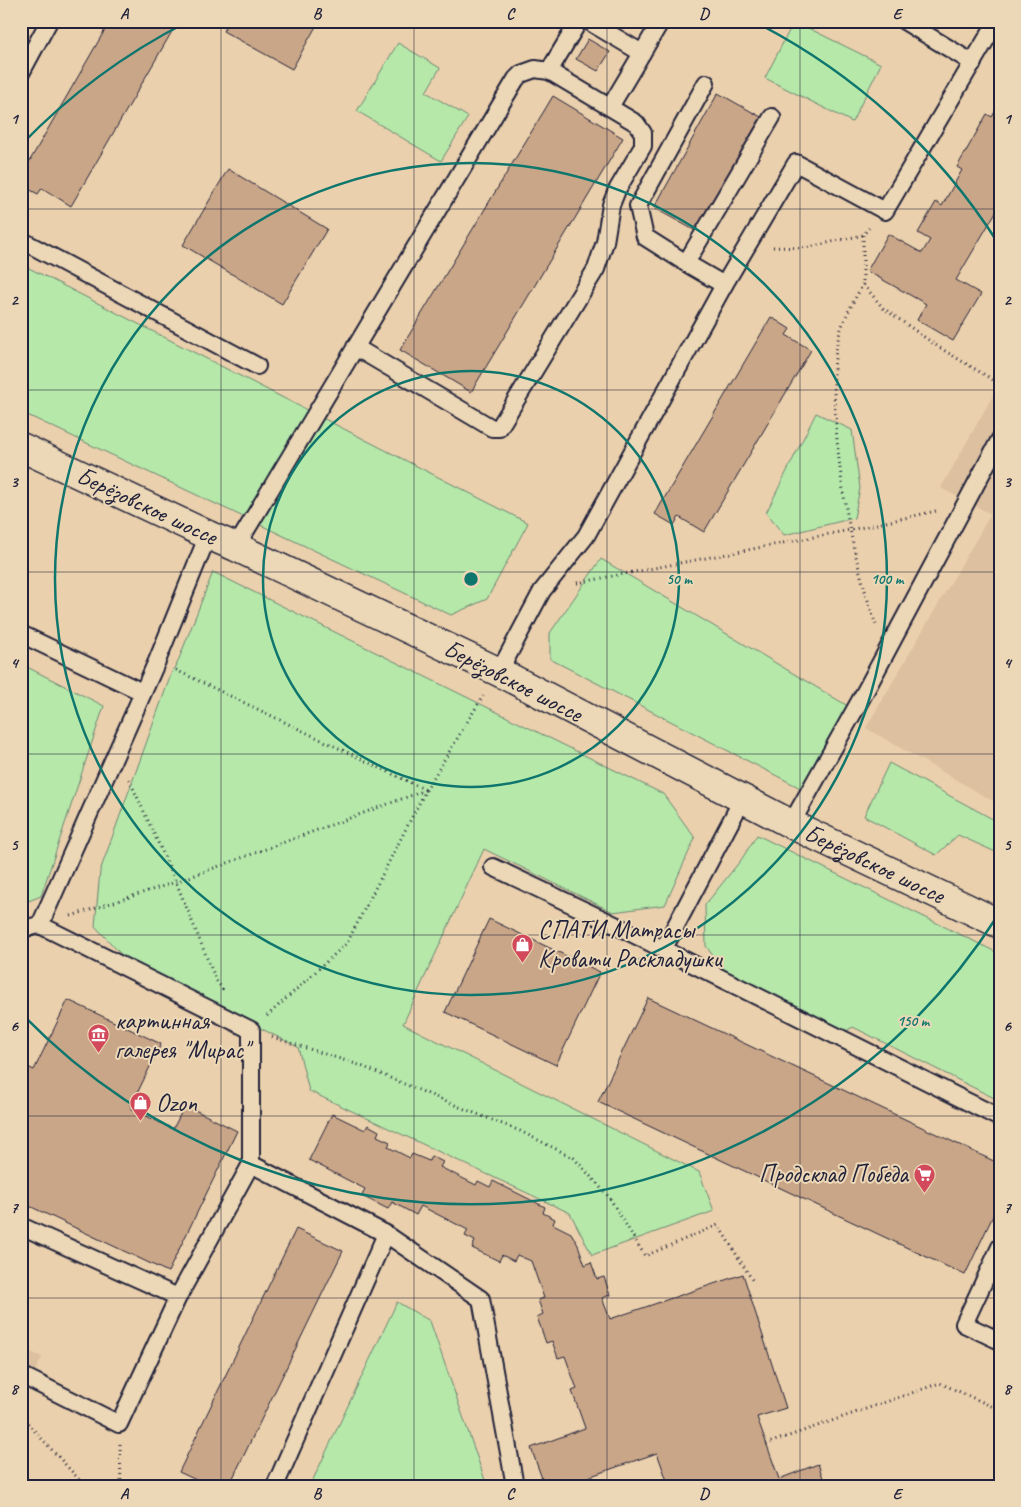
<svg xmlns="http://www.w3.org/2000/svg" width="1021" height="1507" font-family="Caveat,sans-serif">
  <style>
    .built { fill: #dcc09f }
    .green { fill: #b5e8a9; stroke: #6c8572 }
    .building { fill: #caa688; stroke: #22223b }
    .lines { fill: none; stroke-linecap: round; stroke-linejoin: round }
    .lane-casing { stroke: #22223b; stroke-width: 20 }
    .secondary-casing { stroke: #22223b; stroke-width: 31 }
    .path { stroke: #22223b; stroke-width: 3; stroke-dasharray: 1 4; stroke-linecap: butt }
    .lane { stroke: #ecd8b6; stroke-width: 16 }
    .secondary { stroke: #ecd8b6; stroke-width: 28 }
    .grid { fill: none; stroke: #22223b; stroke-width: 1; stroke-opacity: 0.55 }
    .ring { fill: none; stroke: #0f766e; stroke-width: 2.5 }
    .labels { text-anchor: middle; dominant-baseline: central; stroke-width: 4; stroke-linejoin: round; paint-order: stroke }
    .street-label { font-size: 25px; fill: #22223b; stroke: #ecd8b6 }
    .poi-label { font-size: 25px; fill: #22223b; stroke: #ecd8b6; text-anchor: start }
    .centre { fill: #0f766e; stroke: #ecd8b6; stroke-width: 2.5 }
    .ring-label { font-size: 15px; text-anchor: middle; font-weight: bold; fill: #0f766e; stroke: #ecd8b6; stroke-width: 4; stroke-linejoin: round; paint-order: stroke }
    .neatline { fill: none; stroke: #22223b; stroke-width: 2 }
    .grid-label { font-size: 16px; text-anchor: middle; font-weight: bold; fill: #22223b }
  </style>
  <rect width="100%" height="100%" fill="#ead0ac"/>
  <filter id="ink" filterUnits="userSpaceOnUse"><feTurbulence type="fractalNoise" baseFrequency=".02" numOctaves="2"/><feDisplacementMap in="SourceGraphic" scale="10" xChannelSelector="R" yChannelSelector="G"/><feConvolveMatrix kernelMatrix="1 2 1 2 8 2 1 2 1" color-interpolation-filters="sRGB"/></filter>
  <g filter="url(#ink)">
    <g class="built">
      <path d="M 1000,383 L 1000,805 L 866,728 L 991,514 L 941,488 Z"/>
      <path d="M 21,1348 L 42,1357 L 21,1400 Z"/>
    </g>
    <g class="green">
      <path d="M 794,21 L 881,64 L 852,122 L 765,78 Z"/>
      <path d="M 398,43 L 440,68 L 426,92 L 468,117 L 441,161 L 357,111 Z"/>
      <path d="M 21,264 L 528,523 L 487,599 L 451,615 L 21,412 Z"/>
      <path d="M 816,413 L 852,430 L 860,488 L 854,518 L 784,535 L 766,513 Z"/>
      <path d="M 601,559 L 863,715 L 810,793 L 550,659 L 550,633 Z"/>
      <path d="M 213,572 L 663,794 L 695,838 L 665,905 L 613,912 L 484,849 L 403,1024 L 699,1172 L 714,1211 L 592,1255 L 570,1213 L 309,1091 L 298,1047 L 128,962 L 95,926 L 100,871 L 173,669 L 175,669 Z"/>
      <path d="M 21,664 L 104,706 L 41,896 L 21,904 Z"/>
      <path d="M 889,763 L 1000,823 L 1000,854 L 958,835 L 936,855 L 864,816 Z"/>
      <path d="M 757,835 L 1000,954 L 1000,1101 L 853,1027 L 839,1035 L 731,982 L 706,946 L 705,905 L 741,860 Z"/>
      <path d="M 397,1302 L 430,1321 L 487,1486 L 310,1486 Z"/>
    </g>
    <g class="building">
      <path d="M 110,21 L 178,21 L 71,206 L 42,188 L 38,194 L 21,185 L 21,176 Z"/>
      <path d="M 229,21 L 319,21 L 292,69 L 223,31 Z"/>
      <path d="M 588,39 L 610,52 L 598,71 L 576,59 Z"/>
      <path d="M 718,93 L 761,117 L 696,231 L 654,208 Z"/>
      <path d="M 553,96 L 623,138 L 471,392 L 400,350 Z"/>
      <path d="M 1000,103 L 1000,205 L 956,280 L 981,294 L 953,341 L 917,320 L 926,304 L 867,271 L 888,234 L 922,253 L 930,240 L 918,233 L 936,202 L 942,206 L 962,170 L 957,167 L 987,114 L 992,117 Z"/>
      <path d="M 228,169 L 327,229 L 282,304 L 183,245 Z"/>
      <path d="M 771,317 L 790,329 L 786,335 L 811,350 L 704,532 L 679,517 L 674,525 L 655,514 Z"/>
      <path d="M 489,919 L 600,972 L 556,1065 L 445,1012 Z"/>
      <path d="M 648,998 L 1000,1164 L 1000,1201 L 965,1275 L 598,1102 Z"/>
      <path d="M 68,1000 L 161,1044 L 130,1108 L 173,1129 L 185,1105 L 237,1131 L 168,1272 L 21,1202 L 21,1064 L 34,1070 Z"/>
      <path d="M 332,1114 L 365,1130 L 368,1125 L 379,1131 L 377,1136 L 390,1142 L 388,1147 L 410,1158 L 412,1154 L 429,1161 L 431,1156 L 443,1162 L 440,1167 L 476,1185 L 478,1181 L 490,1187 L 493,1181 L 545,1207 L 543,1213 L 555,1219 L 553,1224 L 571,1233 L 578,1245 L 585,1265 L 591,1262 L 597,1279 L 604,1277 L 610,1295 L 602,1298 L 610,1319 L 743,1274 L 786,1408 L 757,1417 L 779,1479 L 818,1464 L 826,1486 L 669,1486 L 657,1453 L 565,1485 L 562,1478 L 544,1484 L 531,1448 L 585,1428 L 572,1391 L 577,1389 L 565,1356 L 558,1358 L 552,1341 L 546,1343 L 537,1317 L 543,1314 L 538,1300 L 544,1298 L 531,1261 L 517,1255 L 514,1261 L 502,1255 L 499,1261 L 472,1248 L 475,1241 L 465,1236 L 468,1230 L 421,1206 L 416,1215 L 392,1202 L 388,1209 L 362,1196 L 365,1189 L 309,1160 Z"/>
      <path d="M 296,1229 L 343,1251 L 229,1486 L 209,1486 L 179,1472 Z"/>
    </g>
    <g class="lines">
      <defs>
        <g id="lane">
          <path d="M 588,21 L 642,53"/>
          <path d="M 904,21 L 973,63"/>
          <path d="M 549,71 L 579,21"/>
          <path d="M 21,73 L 49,21"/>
          <path d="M 706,83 L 638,206 L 645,237 L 686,263 L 724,285"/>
          <path d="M 610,107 L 661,21"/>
          <path d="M 21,240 L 257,366"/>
          <path d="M 686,263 L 772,117"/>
          <path d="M 236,547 L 516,79 L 521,74 L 535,69 L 549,71 L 636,123 L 643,133 L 643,146 L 617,190 L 611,205 L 605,242 L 596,269 L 499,428 L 492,428 L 355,347"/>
          <path d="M 21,634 L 142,692"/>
          <path d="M 499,672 L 542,591 L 586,536 L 724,285 L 796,163 L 885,211 L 997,21"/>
          <path d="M 791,824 L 866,690 L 1000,439"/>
          <path d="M 493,867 L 615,925 L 1000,1118"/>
          <path d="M 21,929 L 40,925"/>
          <path d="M 663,950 L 742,800"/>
          <path d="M 251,1164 L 386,1234 L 481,1299 L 515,1486"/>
          <path d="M 21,1226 L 178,1297"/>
          <path d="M 1000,1247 L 964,1324 L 1000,1341"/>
          <path d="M 21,1375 L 119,1424 L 178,1297 L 251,1164 L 251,1030 L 40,925 L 157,661 L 208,535"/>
          <path d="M 275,1486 L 386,1234"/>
        </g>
        <g id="secondary">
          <path id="s1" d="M 21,447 L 208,535 L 236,547 L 499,672 L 791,824 L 1000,924"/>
        </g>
      </defs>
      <use href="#lane" class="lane-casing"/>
      <use href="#secondary" class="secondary-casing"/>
      <g class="path">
        <path d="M 863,235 L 863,284 L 883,308 L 940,348 L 1000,384"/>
        <path d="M 773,247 L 805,248 L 863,235 L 869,228"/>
        <path d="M 863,284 C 855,299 845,316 840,332 C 831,364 834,395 836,427 C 841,495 854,561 876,625"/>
        <path d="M 577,583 L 850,530 L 936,511"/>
        <path d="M 176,670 L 426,790"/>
        <path d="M 129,779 L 176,882 L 216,980 L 223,990"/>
        <path d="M 71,916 L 176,882 L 426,790"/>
        <path d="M 267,1016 L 347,943 L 426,790 L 483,696"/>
        <path d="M 272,1037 L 359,1065 L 457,1106 L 520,1131 L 574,1158 L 609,1197 L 645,1256 L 718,1225 L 753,1281"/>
        <path d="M 21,1416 L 85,1486"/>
        <path d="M 120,1444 L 121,1486"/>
        <path d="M 766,1444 L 940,1383 L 1000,1410"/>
      </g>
      <use href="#lane" class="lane"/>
      <use href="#secondary" class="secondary"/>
    </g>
  </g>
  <path class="grid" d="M 221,21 L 221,1486M 414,21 L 414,1486M 607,21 L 607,1486M 800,21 L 800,1486M 21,209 L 1000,209M 21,390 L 1000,390M 21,572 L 1000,572M 21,754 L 1000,754M 21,935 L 1000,935M 21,1116 L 1000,1116M 21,1298 L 1000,1298"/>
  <g class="ring">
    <circle cx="471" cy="579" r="208"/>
    <circle cx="471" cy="579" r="416"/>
    <path d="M998 915A625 625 0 0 1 21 1013M21 145A625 625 0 0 1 187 22M755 22A625 625 0 0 1 998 243"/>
  </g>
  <defs>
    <symbol id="shop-pin" viewBox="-11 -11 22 30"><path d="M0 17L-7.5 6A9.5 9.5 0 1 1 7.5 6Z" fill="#d1495b" stroke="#ecd8b6"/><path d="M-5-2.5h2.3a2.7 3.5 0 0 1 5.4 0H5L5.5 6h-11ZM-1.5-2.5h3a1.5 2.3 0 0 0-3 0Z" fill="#fff"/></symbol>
    <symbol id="museum-pin" viewBox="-11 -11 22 30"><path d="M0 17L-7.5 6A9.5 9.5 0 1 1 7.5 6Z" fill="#d1495b" stroke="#ecd8b6"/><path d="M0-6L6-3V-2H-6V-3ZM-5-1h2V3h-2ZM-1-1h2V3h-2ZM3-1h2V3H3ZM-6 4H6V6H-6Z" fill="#fff"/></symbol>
    <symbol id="supermarket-pin" viewBox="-11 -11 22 30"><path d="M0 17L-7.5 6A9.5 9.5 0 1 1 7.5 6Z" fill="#d1495b" stroke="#ecd8b6"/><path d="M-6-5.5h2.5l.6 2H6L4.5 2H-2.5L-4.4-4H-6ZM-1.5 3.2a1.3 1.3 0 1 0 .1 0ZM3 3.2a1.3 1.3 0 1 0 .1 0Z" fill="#fff"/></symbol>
  </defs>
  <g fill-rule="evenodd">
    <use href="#shop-pin" x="510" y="932" width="25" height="34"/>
    <use href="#museum-pin" x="86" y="1022" width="25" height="34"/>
    <use href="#shop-pin" x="128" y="1090" width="25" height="34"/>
    <use href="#supermarket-pin" x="912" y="1162" width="25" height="34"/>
  </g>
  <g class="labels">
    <g class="street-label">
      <text transform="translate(147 506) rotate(25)">Берёзовское шоссе</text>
      <text transform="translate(513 681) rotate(27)">Берёзовское шоссе</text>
      <text stroke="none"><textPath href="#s1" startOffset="950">Берёзовское шоссе</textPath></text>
    </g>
    <g class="poi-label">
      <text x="538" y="930">СПАТИ Матрасы<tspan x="538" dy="29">Кровати Раскладушки</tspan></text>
      <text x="115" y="1021">картинная<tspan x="115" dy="29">галерея "Мирас"</tspan></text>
      <text x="156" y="1103">Ozon</text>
      <text x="908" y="1174" text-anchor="end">Продсклад Победа</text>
    </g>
  </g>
  <circle cx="471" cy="579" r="8" class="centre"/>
  <g class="ring-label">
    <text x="679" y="584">50 m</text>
    <text x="887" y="584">100 m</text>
    <text x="913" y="1026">150 m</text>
  </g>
  <rect width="1021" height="1507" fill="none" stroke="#ecd8b6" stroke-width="55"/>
  <rect x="28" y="28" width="966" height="1452" class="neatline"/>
  <g class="grid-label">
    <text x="124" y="19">A</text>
    <text x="317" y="19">B</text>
    <text x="510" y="19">C</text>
    <text x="704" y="19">D</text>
    <text x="897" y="19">E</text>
    <text x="14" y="124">1</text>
    <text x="1007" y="124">1</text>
    <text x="14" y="305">2</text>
    <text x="1007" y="305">2</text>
    <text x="14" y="487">3</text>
    <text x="1007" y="487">3</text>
    <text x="14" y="668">4</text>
    <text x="1007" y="668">4</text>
    <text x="14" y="850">5</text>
    <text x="1007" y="850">5</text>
    <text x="14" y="1031">6</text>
    <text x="1007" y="1031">6</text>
    <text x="14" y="1213">7</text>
    <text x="1007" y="1213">7</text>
    <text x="14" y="1394">8</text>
    <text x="1007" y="1394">8</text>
    <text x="124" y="1499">A</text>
    <text x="317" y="1499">B</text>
    <text x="510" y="1499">C</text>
    <text x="704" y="1499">D</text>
    <text x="897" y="1499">E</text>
  </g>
</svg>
